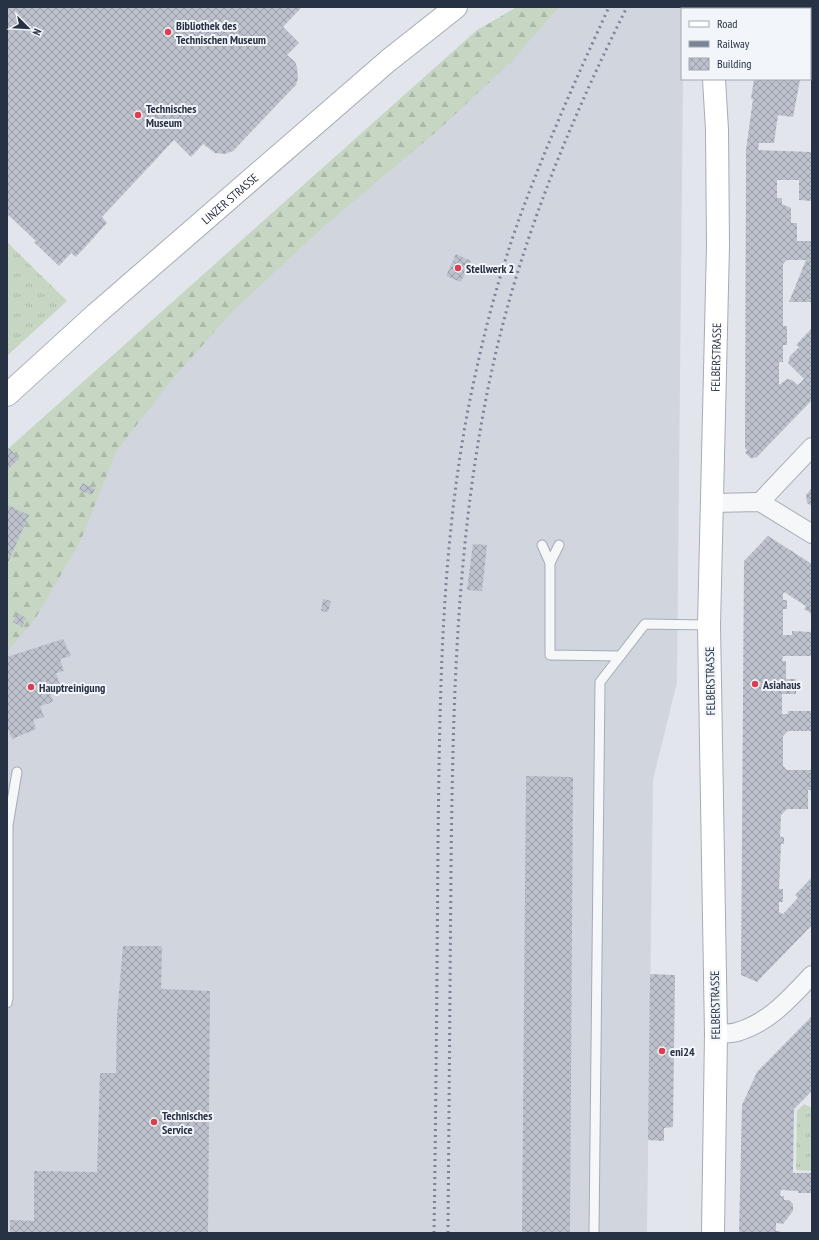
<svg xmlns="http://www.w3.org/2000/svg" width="819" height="1240" font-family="'PT Sans Narrow',sans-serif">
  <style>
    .built { fill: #d0d5de }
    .grass { fill: url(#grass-tufts) }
    .forest { fill: url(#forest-firs) }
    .building { fill: url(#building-cross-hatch) }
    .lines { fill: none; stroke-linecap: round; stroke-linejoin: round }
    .service-casing { stroke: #a6acb7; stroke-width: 11 }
    .minor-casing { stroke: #a6acb7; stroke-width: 20 }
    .secondary-casing { stroke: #a6acb7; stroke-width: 24 }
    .service { stroke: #f5f7f9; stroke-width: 9 }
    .minor { stroke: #f5f7f9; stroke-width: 18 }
    .secondary { stroke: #fff; stroke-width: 22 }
    .rail { stroke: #7a8497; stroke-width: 3; stroke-dasharray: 2 4; stroke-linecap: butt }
    .poi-dot { fill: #da3e52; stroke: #f2f5f9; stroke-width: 1.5 }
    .labels { text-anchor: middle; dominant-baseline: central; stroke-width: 4; stroke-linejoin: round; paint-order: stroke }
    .poi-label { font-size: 12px; font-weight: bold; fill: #283245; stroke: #f2f5f9; text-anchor: start }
    .street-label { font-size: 12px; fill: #283245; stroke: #f2f5f9 }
  </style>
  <defs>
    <pattern id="grass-tufts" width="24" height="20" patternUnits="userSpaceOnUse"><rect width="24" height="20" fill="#c7d6c3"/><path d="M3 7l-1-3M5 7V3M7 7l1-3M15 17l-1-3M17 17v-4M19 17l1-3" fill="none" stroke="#abb8a9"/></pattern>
    <pattern id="forest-firs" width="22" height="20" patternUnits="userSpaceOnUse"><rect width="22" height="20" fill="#c7d6c3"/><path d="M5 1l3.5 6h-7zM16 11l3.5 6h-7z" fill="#abb8a9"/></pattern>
    <pattern id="building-cross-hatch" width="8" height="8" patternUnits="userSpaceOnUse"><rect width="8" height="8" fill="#bcc1cc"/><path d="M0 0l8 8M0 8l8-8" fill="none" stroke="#999da7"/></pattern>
  </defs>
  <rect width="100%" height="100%" fill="#e2e6ec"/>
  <path class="built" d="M 517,7 L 684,7 L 684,9 L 682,9 L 683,79 L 677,682 L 653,780 L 647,1233 L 7,1233 L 7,450 L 476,31 Z"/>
  <g class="grass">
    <path d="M 7,242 L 67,301 L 7,356 Z"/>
    <path d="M 804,1104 L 812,1108 L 812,1171 L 796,1170 L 797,1111 Z"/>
  </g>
  <path class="forest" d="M 517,7 L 559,7 L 512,61 L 436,132 L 322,228 L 233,311 L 175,376 L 117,450 L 80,542 L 35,619 L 7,652 L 7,470 L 19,459 L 9,448 L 476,31 Z"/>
  <g class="building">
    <path d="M 7,7 L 302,7 L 283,27 L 299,43 L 287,55 L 295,62 L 297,67 L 298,78 L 296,85 L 292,89 L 233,151 L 225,154 L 215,153 L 203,144 L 191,157 L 174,140 L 102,217 L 107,223 L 76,257 L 71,253 L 59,266 L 34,242 L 36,241 L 7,214 Z"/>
    <path d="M 768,7 L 812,7 L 812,23 L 810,27 L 810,9 L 768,9 Z"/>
    <path d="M 754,79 L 799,79 L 800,80 L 793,117 L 778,115 L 774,143 L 759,143 L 758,150 L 812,152 L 812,201 L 799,200 L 799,180 L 777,180 L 777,198 L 782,198 L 782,204 L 791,208 L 791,223 L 797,223 L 797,241 L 812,241 L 812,302 L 789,302 L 806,260 L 787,260 L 783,264 L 783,326 L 787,326 L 787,345 L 783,345 L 783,362 L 779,362 L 779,385 L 787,379 L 792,380 L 798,385 L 804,379 L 788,363 L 790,356 L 799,347 L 796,345 L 812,328 L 812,400 L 756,458 L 754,457 L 752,459 L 745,453 L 747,450 L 745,448 L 746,150 L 753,99 L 751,99 Z"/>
    <path d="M 456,254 L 471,261 L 461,282 L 446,276 Z"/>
    <path d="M 9,448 L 19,459 L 7,470 L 7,450 Z"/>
    <path d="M 82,483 L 95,489 L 92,495 L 79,490 Z"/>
    <path d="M 812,488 L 812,506 L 807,503 L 806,495 Z"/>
    <path d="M 7,505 L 29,515 L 7,565 Z"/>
    <path d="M 768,536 L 812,564 L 812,614 L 804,609 L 806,606 L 784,592 L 783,594 L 783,600 L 787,600 L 787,609 L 783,609 L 783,635 L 792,635 L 792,631 L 812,632 L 812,656 L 783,656 L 782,661 L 786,661 L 786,679 L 796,679 L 796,694 L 782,694 L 782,714 L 788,714 L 788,711 L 812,711 L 812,731 L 788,731 L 783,736 L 783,766 L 787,770 L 812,770 L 812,790 L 808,790 L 808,809 L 787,809 L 781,815 L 780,837 L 784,837 L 784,844 L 781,844 L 779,889 L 783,889 L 783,902 L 779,902 L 779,912 L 783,914 L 798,898 L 795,895 L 812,877 L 812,925 L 757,982 L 741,975 L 744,561 Z"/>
    <path d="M 473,544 L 487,545 L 482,591 L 467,590 Z"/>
    <path d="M 323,599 L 331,601 L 328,612 L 321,611 Z"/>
    <path d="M 18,613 L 26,618 L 22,627 L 13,622 Z"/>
    <path d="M 63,639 L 71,656 L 60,659 L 64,671 L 56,673 L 60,685 L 49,689 L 53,702 L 40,706 L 44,717 L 33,720 L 36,729 L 12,739 L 7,726 L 7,657 Z"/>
    <path d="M 526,776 L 573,777 L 570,1233 L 522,1233 Z"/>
    <path d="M 123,946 L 162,946 L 161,989 L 210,991 L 208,1233 L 10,1233 L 10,1220 L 34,1221 L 34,1171 L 97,1172 L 100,1073 L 116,1073 L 117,1016 Z"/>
    <path d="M 650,974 L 675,975 L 673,1127 L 664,1128 L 664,1141 L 648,1140 Z"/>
    <path d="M 812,1016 L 812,1091 L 794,1109 L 793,1173 L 812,1173 L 812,1193 L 798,1193 L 798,1191 L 781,1190 L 780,1196 L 784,1196 L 784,1200 L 789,1200 L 793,1204 L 793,1211 L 783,1224 L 776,1223 L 776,1231 L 780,1231 L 780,1233 L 739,1233 L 742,1105 L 757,1072 Z"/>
  </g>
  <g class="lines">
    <defs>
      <g id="service">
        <path d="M 542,545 L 550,563 L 550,655 L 620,656"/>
        <path d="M 550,563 L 559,545"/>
        <path d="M 7,1003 L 8,998 L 8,825 L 17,772"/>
        <path d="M 594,1233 L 600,682 L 645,624 L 709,625"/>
      </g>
      <g id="minor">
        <path d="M 760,502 L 812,447"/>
        <path d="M 712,503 L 760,502 L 812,534"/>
        <path d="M 716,1034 C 723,1033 731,1034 737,1032 C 769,1023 790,998 812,975"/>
      </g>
      <g id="secondary">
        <path d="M 718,9 L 718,7"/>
        <path d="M 746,9 L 746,7"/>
        <path id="s1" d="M 7,395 L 96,314 L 389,60 L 456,7"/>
        <path id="s2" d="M 713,1233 L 716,1034 L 709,625 L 718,245 L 717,130 L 714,79"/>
      </g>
    </defs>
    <use href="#service" class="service-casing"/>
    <use href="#minor" class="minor-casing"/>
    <use href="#secondary" class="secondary-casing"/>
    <use href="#service" class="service"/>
    <use href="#minor" class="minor"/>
    <use href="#secondary" class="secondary"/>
    <g class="rail">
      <path d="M 434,1233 C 436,1103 437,973 438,843 C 440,683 441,523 477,367 C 489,312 505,256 525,203 C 550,137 579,72 609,7"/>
      <path d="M 448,1233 C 449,1111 450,989 451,868 C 453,704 456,540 490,379 C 517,249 568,125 627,7"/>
    </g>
  </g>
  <g class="poi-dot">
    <circle cx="168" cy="32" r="4"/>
    <circle cx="138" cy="115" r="4"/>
    <circle cx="458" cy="268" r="4"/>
    <circle cx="755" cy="684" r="4"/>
    <circle cx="31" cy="687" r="4"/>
    <circle cx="662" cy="1051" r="4"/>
    <circle cx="154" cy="1122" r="4"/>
  </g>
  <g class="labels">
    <g class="poi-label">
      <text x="176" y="25">Bibliothek des<tspan x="176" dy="14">Technischen Museum</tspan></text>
      <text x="146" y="108">Technisches<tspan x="146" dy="14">Museum</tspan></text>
      <text x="466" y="268">Stellwerk 2</text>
      <text x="763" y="684">Asiahaus</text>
      <text x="39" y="687">Hauptreinigung</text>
      <text x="670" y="1051">eni24</text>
      <text x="162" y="1115">Technisches<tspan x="162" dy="14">Service</tspan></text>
    </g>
    <g class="street-label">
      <text stroke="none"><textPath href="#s1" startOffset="297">LINZER STRASSE</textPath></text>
      <text stroke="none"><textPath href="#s2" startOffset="876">FELBERSTRASSE</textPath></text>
      <text transform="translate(710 681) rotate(-91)">FELBERSTRASSE</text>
      <text transform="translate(715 1005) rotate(-91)">FELBERSTRASSE</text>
    </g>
  </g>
  <rect width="819" height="1240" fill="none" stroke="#283245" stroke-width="16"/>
  <rect x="681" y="8" width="130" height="72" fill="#f2f5f9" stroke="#a1a7b1"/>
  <rect x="689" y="21" width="20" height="6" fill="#ffffff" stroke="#a1a7b1"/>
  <text x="717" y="28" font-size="12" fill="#283245">Road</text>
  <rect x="689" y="41" width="20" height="6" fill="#7a8497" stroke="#a1a7b1"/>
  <text x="717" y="48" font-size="12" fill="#283245">Railway</text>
  <rect x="689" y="58" width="20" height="12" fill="url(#building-cross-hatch)" stroke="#a1a7b1"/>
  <text x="717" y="68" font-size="12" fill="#283245">Building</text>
  <g transform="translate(28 28) rotate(114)" stroke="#f2f5f9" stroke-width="3" paint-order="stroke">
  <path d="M0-3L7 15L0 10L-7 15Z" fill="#283245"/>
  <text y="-6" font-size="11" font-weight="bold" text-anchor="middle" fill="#283245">N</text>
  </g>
</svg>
